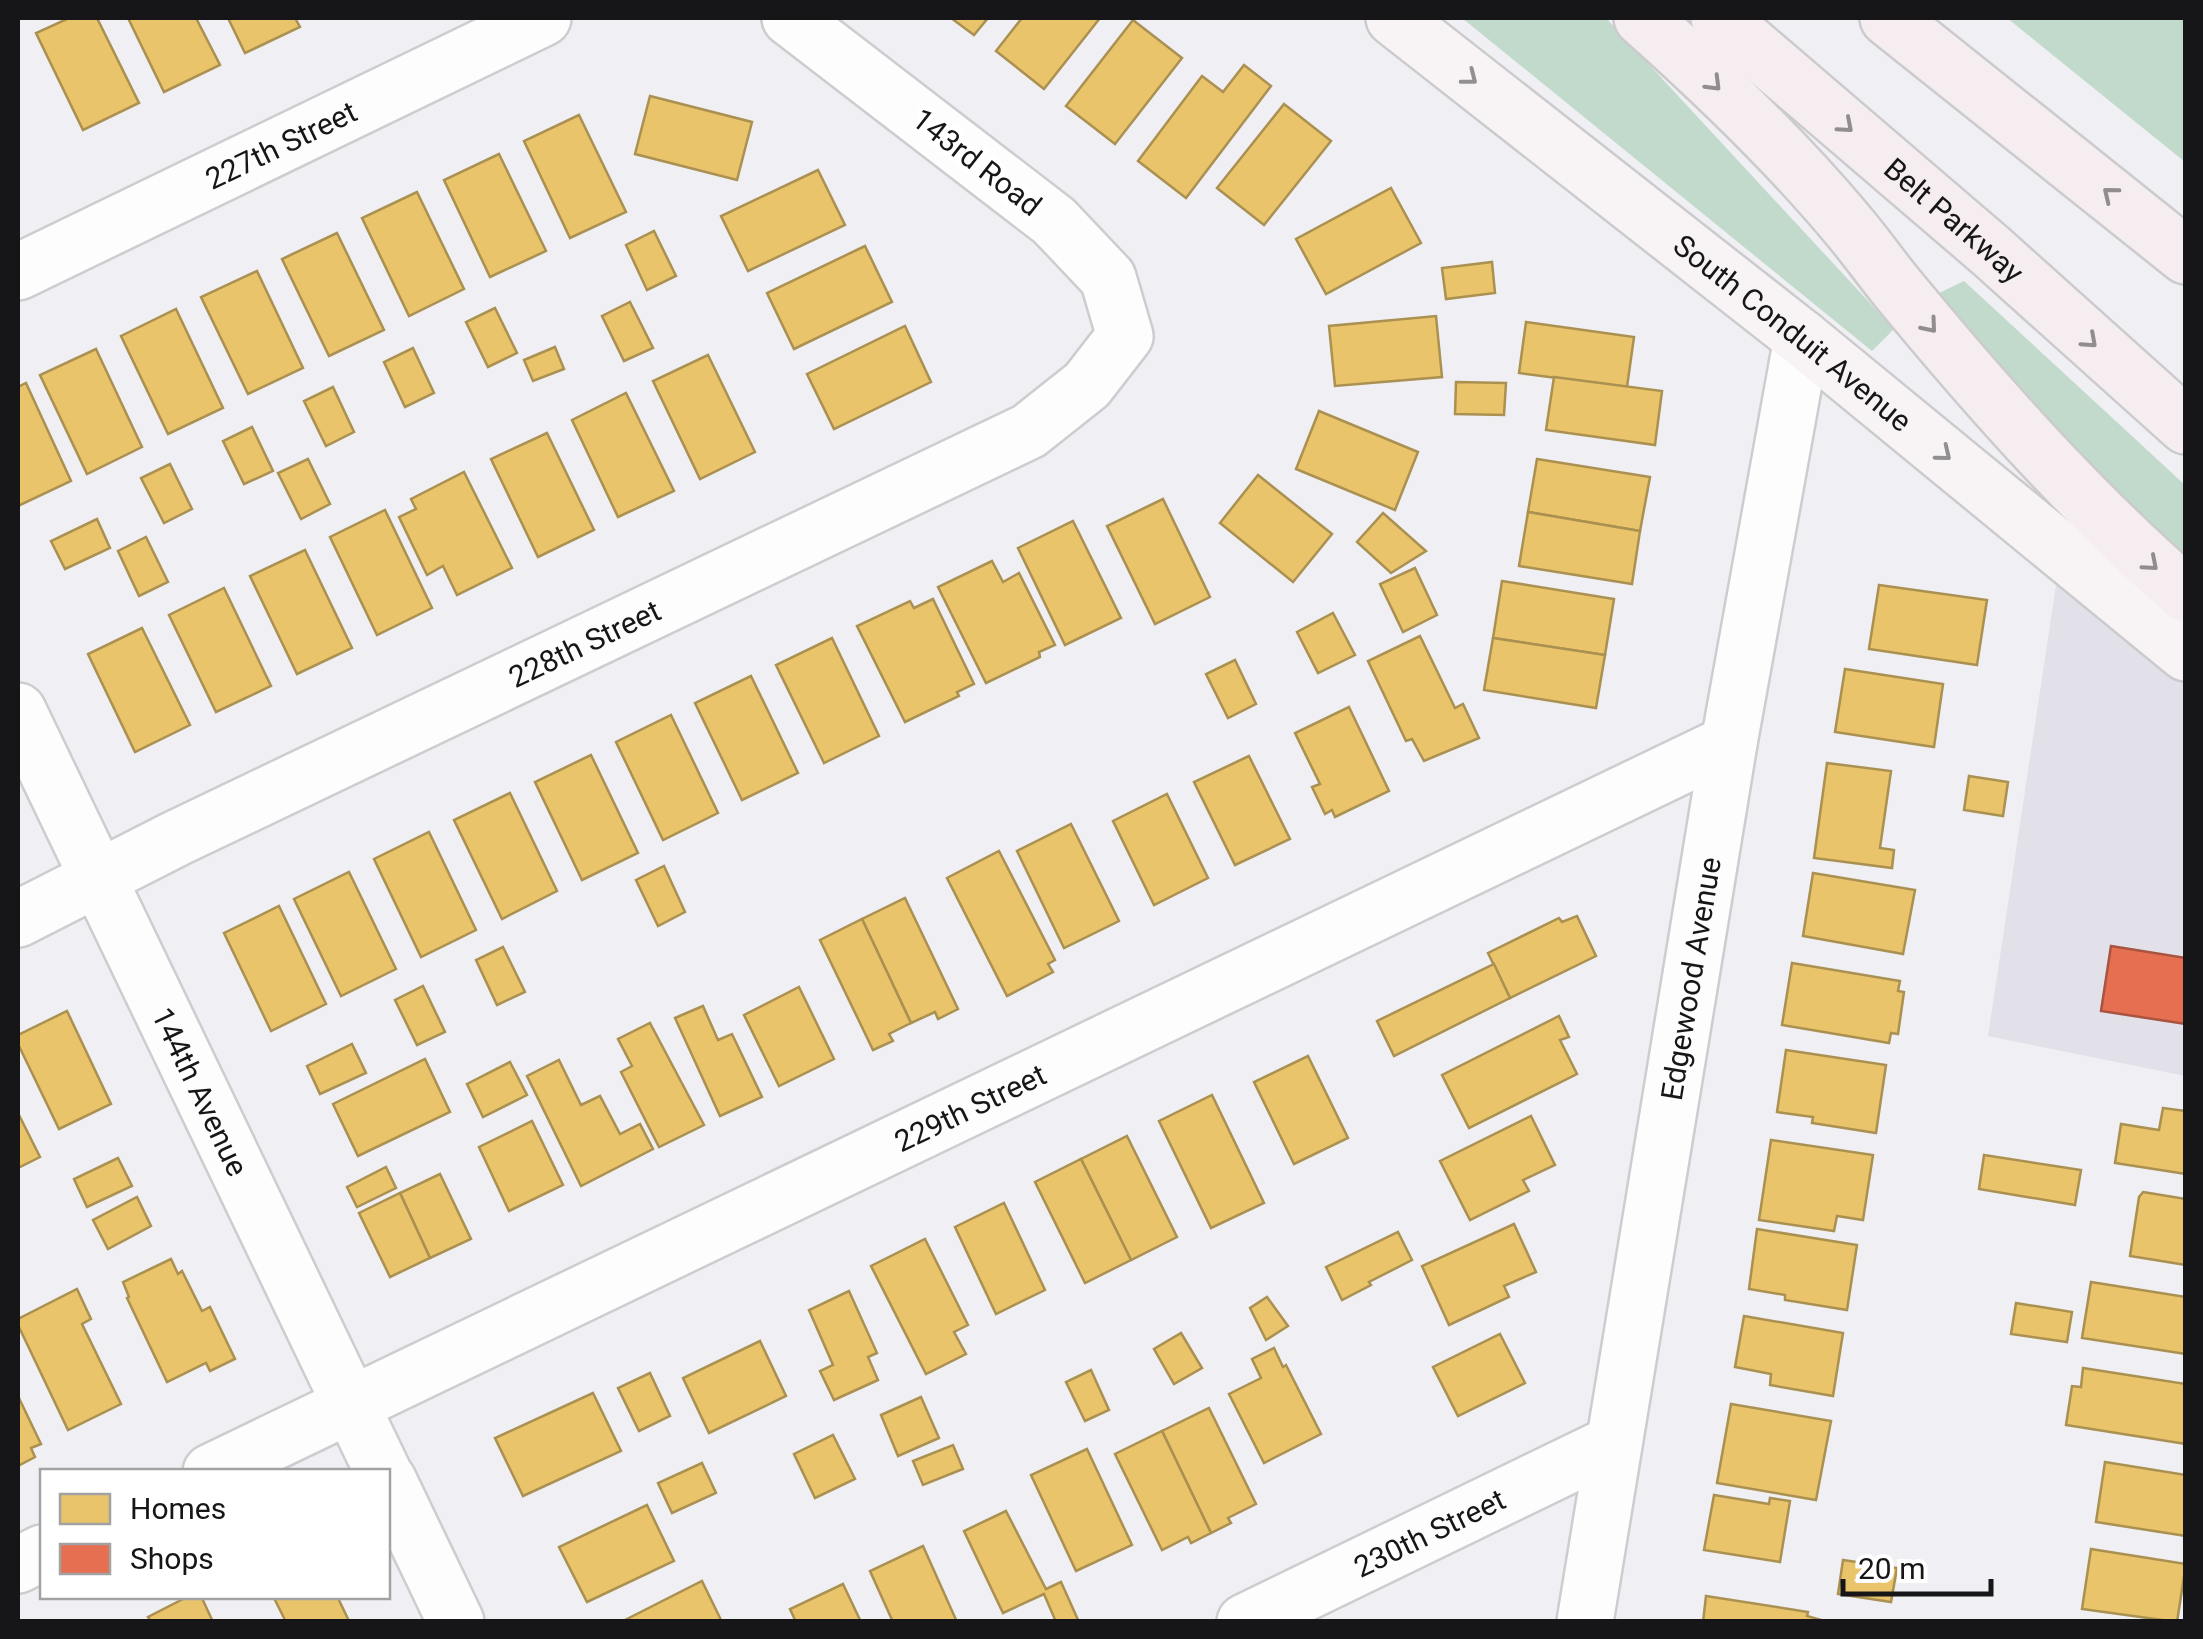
<svg xmlns="http://www.w3.org/2000/svg" width="2203" height="1639" font-family="Roboto,sans-serif">
  <style>
    .built { fill: #e2e1e9 }
    .green { fill: #c2dacb }
    .homes { fill: #e9c46a; stroke: #aa9051; stroke-width: 2.5 }
    .shops { fill: #e76f51; stroke: #a85440; stroke-width: 2.5 }
    .lines { fill: none; stroke-linecap: round; stroke-linejoin: round }
    .street-casing { stroke: #cdcccf; stroke-width: 60 }
    .primary-casing { stroke: #cbcbcd; stroke-width: 60 }
    .highway-casing { stroke: #cbcbcd; stroke-width: 60 }
    .street { stroke: #fdfdfd; stroke-width: 55 }
    .primary { stroke: #f8f4f5; stroke-width: 55 }
    .highway { stroke: #f5edef; stroke-width: 55 }
    .oneway { stroke: #929092 }
    .oneway2 { stroke: #918c8e }
    .labels { text-anchor: middle; dominant-baseline: central; stroke-width: 10; stroke-linejoin: round; paint-order: stroke }
    .street-label { font-size: 30px; fill: #161618; stroke: #fff }
  </style>
  <rect width="100%" height="100%" fill="#f0eff3"/>
  <path class="built" d="M 2058,572 L 2185,670 L 2185,1076 L 1988,1036 Z"/>
  <g class="green">
    <path d="M 1462,18 L 1606,18 L 1894,329 L 1872,351 Z"/>
    <path d="M 2007,18 L 2185,18 L 2185,162 Z"/>
    <path d="M 1964,281 L 2185,485 L 2185,574 L 2080,470 L 1935,295 Z"/>
  </g>
  <g class="homes">
    <path d="M 69,18 L 97,18 L 139,103 L 83,130 L 36,33 Z"/>
    <path d="M 128,18 L 196,18 L 220,65 L 164,92 Z"/>
    <path d="M 228,18 L 295,18 L 300,27 L 245,53 Z"/>
    <path d="M 951,18 L 988,18 L 974,35 Z"/>
    <path d="M 1022,18 L 1100,18 L 1044,89 L 996,51 Z"/>
    <path d="M 1133,20 L 1182,58 L 1115,144 L 1066,106 Z"/>
    <path d="M 1244,65 L 1271,86 L 1186,198 L 1138,161 L 1202,76 L 1223,92 Z"/>
    <path d="M 650,96 L 752,122 L 737,180 L 635,154 Z"/>
    <path d="M 1284,104 L 1331,141 L 1264,225 L 1217,188 Z"/>
    <path d="M 579,115 L 626,212 L 570,238 L 524,141 Z"/>
    <path d="M 499,154 L 546,251 L 490,277 L 444,180 Z"/>
    <path d="M 818,170 L 845,225 L 748,271 L 721,216 Z"/>
    <path d="M 1391,188 L 1421,243 L 1326,294 L 1296,239 Z"/>
    <path d="M 417,192 L 464,289 L 409,316 L 362,218 Z"/>
    <path d="M 654,231 L 676,276 L 647,290 L 626,245 Z"/>
    <path d="M 337,233 L 384,330 L 329,356 L 282,259 Z"/>
    <path d="M 865,246 L 892,302 L 794,349 L 767,293 Z"/>
    <path d="M 1492,262 L 1495,293 L 1446,299 L 1442,268 Z"/>
    <path d="M 257,271 L 303,368 L 248,394 L 201,297 Z"/>
    <path d="M 630,302 L 653,348 L 624,361 L 602,316 Z"/>
    <path d="M 495,308 L 517,353 L 488,367 L 466,322 Z"/>
    <path d="M 176,309 L 223,408 L 168,434 L 121,336 Z"/>
    <path d="M 1436,316 L 1442,377 L 1335,386 L 1329,326 Z"/>
    <path d="M 1526,322 L 1634,337 L 1627,387 L 1519,373 Z"/>
    <path d="M 905,326 L 931,382 L 834,429 L 807,374 Z"/>
    <path d="M 555,347 L 564,369 L 533,381 L 524,360 Z"/>
    <path d="M 413,348 L 434,393 L 405,407 L 384,362 Z"/>
    <path d="M 96,349 L 142,447 L 87,474 L 40,375 Z"/>
    <path d="M 708,355 L 755,452 L 700,479 L 653,381 Z"/>
    <path d="M 1554,377 L 1662,391 L 1655,445 L 1546,430 Z"/>
    <path d="M 1456,382 L 1506,383 L 1504,415 L 1455,414 Z"/>
    <path d="M 26,383 L 71,481 L 18,506 L 18,387 Z"/>
    <path d="M 333,387 L 354,432 L 326,446 L 304,401 Z"/>
    <path d="M 626,393 L 674,491 L 618,517 L 572,420 Z"/>
    <path d="M 1319,411 L 1418,452 L 1395,510 L 1296,469 Z"/>
    <path d="M 252,427 L 273,471 L 244,484 L 223,441 Z"/>
    <path d="M 547,433 L 594,530 L 538,557 L 491,459 Z"/>
    <path d="M 308,459 L 330,504 L 301,519 L 278,473 Z"/>
    <path d="M 1537,459 L 1650,477 L 1640,531 L 1528,512 Z"/>
    <path d="M 170,464 L 192,509 L 164,523 L 141,478 Z"/>
    <path d="M 464,472 L 512,568 L 457,595 L 443,566 L 427,575 L 399,517 L 416,509 L 411,499 Z"/>
    <path d="M 1258,475 L 1332,534 L 1293,582 L 1220,523 Z"/>
    <path d="M 1163,499 L 1210,597 L 1155,624 L 1107,526 Z"/>
    <path d="M 385,510 L 432,608 L 377,635 L 330,537 Z"/>
    <path d="M 1528,512 L 1640,531 L 1632,584 L 1519,566 Z"/>
    <path d="M 1383,513 L 1426,551 L 1391,573 L 1357,542 Z"/>
    <path d="M 97,519 L 110,548 L 65,569 L 51,541 Z"/>
    <path d="M 1073,521 L 1121,618 L 1065,645 L 1018,548 Z"/>
    <path d="M 146,537 L 168,582 L 139,596 L 118,551 Z"/>
    <path d="M 305,550 L 352,648 L 297,674 L 250,576 Z"/>
    <path d="M 992,561 L 1003,582 L 1019,573 L 1055,645 L 1039,652 L 1040,657 L 986,683 L 938,587 Z"/>
    <path d="M 1415,568 L 1437,615 L 1403,632 L 1380,584 Z"/>
    <path d="M 1502,581 L 1614,599 L 1605,655 L 1493,638 Z"/>
    <path d="M 1879,585 L 1987,600 L 1977,665 L 1869,649 Z"/>
    <path d="M 224,588 L 271,686 L 216,712 L 169,615 Z"/>
    <path d="M 933,599 L 974,684 L 957,692 L 959,696 L 905,722 L 857,626 L 910,601 L 914,608 Z"/>
    <path d="M 1333,613 L 1355,655 L 1318,673 L 1297,632 Z"/>
    <path d="M 142,628 L 190,725 L 135,752 L 88,654 Z"/>
    <path d="M 1420,636 L 1455,708 L 1463,704 L 1479,738 L 1424,761 L 1412,739 L 1406,741 L 1368,661 Z"/>
    <path d="M 832,638 L 879,736 L 824,763 L 776,665 Z"/>
    <path d="M 1493,638 L 1605,655 L 1596,708 L 1484,690 Z"/>
    <path d="M 1235,660 L 1256,704 L 1228,718 L 1206,674 Z"/>
    <path d="M 1845,669 L 1943,684 L 1934,747 L 1835,732 Z"/>
    <path d="M 751,676 L 798,773 L 742,800 L 695,703 Z"/>
    <path d="M 1349,707 L 1389,791 L 1335,817 L 1332,810 L 1325,814 L 1312,787 L 1320,784 L 1295,733 Z"/>
    <path d="M 671,715 L 718,813 L 663,840 L 616,742 Z"/>
    <path d="M 591,755 L 638,853 L 582,880 L 535,782 Z"/>
    <path d="M 1249,756 L 1290,839 L 1235,865 L 1194,782 Z"/>
    <path d="M 1827,763 L 1891,771 L 1880,848 L 1894,850 L 1892,868 L 1814,858 Z"/>
    <path d="M 1969,776 L 2008,782 L 2003,816 L 1964,810 Z"/>
    <path d="M 510,793 L 557,891 L 502,919 L 454,820 Z"/>
    <path d="M 1167,794 L 1208,878 L 1154,905 L 1113,821 Z"/>
    <path d="M 1071,824 L 1119,921 L 1064,948 L 1017,851 Z"/>
    <path d="M 429,832 L 476,930 L 421,957 L 374,859 Z"/>
    <path d="M 999,851 L 1055,960 L 1048,964 L 1053,972 L 1007,996 L 947,878 Z"/>
    <path d="M 664,866 L 685,912 L 658,926 L 636,880 Z"/>
    <path d="M 349,872 L 396,969 L 341,996 L 294,899 Z"/>
    <path d="M 1813,873 L 1915,890 L 1903,954 L 1803,936 Z"/>
    <path d="M 905,898 L 958,1009 L 938,1019 L 935,1012 L 911,1023 L 862,919 Z"/>
    <path d="M 279,906 L 326,1004 L 271,1031 L 224,933 Z"/>
    <path d="M 1577,916 L 1596,956 L 1510,998 L 1488,953 L 1559,918 L 1562,922 Z"/>
    <path d="M 862,919 L 911,1023 L 889,1034 L 893,1041 L 873,1050 L 820,940 Z"/>
    <path d="M 503,947 L 525,992 L 497,1005 L 476,960 Z"/>
    <path d="M 1792,963 L 1900,981 L 1898,991 L 1904,992 L 1898,1034 L 1891,1033 L 1889,1043 L 1782,1025 Z"/>
    <path d="M 1494,964 L 1510,998 L 1394,1056 L 1377,1021 Z"/>
    <path d="M 423,986 L 445,1032 L 417,1045 L 395,1000 Z"/>
    <path d="M 799,987 L 834,1059 L 779,1086 L 744,1015 Z"/>
    <path d="M 703,1006 L 718,1040 L 732,1034 L 762,1097 L 720,1116 L 675,1018 Z"/>
    <path d="M 67,1011 L 111,1104 L 59,1129 L 18,1044 L 18,1035 Z"/>
    <path d="M 1559,1016 L 1569,1037 L 1560,1040 L 1577,1074 L 1469,1128 L 1442,1075 Z"/>
    <path d="M 650,1023 L 704,1125 L 659,1147 L 621,1072 L 632,1066 L 618,1039 Z"/>
    <path d="M 352,1044 L 366,1073 L 320,1094 L 307,1066 Z"/>
    <path d="M 1786,1050 L 1886,1065 L 1876,1133 L 1812,1123 L 1813,1117 L 1777,1112 Z"/>
    <path d="M 1308,1056 L 1348,1138 L 1294,1164 L 1254,1082 Z"/>
    <path d="M 425,1059 L 450,1112 L 358,1156 L 333,1104 Z"/>
    <path d="M 559,1060 L 581,1105 L 600,1096 L 620,1134 L 640,1124 L 653,1149 L 581,1186 L 527,1076 Z"/>
    <path d="M 510,1062 L 527,1095 L 483,1117 L 467,1084 Z"/>
    <path d="M 1212,1095 L 1264,1203 L 1211,1228 L 1159,1121 Z"/>
    <path d="M 2163,1108 L 2186,1111 L 2186,1174 L 2115,1163 L 2121,1124 L 2159,1130 Z"/>
    <path d="M 18,1113 L 40,1157 L 18,1168 Z"/>
    <path d="M 1531,1116 L 1555,1165 L 1523,1180 L 1529,1191 L 1470,1220 L 1440,1161 Z"/>
    <path d="M 532,1121 L 563,1185 L 509,1211 L 479,1147 Z"/>
    <path d="M 1127,1136 L 1177,1237 L 1131,1260 L 1081,1159 Z"/>
    <path d="M 1771,1140 L 1873,1155 L 1863,1220 L 1837,1216 L 1834,1231 L 1759,1220 Z"/>
    <path d="M 1984,1155 L 2081,1170 L 2075,1205 L 1979,1189 Z"/>
    <path d="M 118,1158 L 132,1186 L 87,1207 L 74,1179 Z"/>
    <path d="M 1081,1159 L 1131,1260 L 1085,1283 L 1035,1182 Z"/>
    <path d="M 386,1167 L 396,1188 L 357,1207 L 347,1187 Z"/>
    <path d="M 440,1174 L 471,1239 L 430,1258 L 400,1193 Z"/>
    <path d="M 2143,1192 L 2186,1199 L 2186,1265 L 2130,1256 L 2139,1197 Z"/>
    <path d="M 400,1193 L 430,1258 L 390,1277 L 359,1213 Z"/>
    <path d="M 137,1197 L 151,1226 L 108,1249 L 93,1220 Z"/>
    <path d="M 1004,1203 L 1045,1290 L 996,1314 L 955,1227 Z"/>
    <path d="M 1514,1224 L 1536,1272 L 1504,1286 L 1509,1297 L 1449,1325 L 1422,1266 Z"/>
    <path d="M 1757,1229 L 1857,1245 L 1847,1310 L 1785,1300 L 1785,1295 L 1749,1289 Z"/>
    <path d="M 1398,1232 L 1412,1260 L 1369,1282 L 1371,1285 L 1342,1300 L 1326,1267 Z"/>
    <path d="M 925,1239 L 968,1325 L 954,1332 L 966,1354 L 926,1374 L 871,1266 Z"/>
    <path d="M 171,1259 L 178,1274 L 182,1271 L 202,1311 L 210,1307 L 235,1359 L 210,1371 L 206,1363 L 167,1382 L 127,1298 L 129,1297 L 123,1282 Z"/>
    <path d="M 2091,1282 L 2186,1297 L 2186,1354 L 2082,1338 Z"/>
    <path d="M 77,1289 L 91,1319 L 82,1324 L 121,1404 L 68,1430 L 18,1325 L 18,1319 Z"/>
    <path d="M 849,1291 L 877,1353 L 868,1357 L 878,1380 L 834,1400 L 820,1371 L 833,1365 L 809,1310 Z"/>
    <path d="M 1267,1297 L 1288,1326 L 1266,1340 L 1250,1308 Z"/>
    <path d="M 2016,1303 L 2072,1312 L 2067,1342 L 2011,1334 Z"/>
    <path d="M 1744,1316 L 1843,1333 L 1833,1396 L 1770,1385 L 1771,1374 L 1735,1367 Z"/>
    <path d="M 1181,1333 L 1202,1368 L 1174,1384 L 1154,1349 Z"/>
    <path d="M 1500,1334 L 1525,1383 L 1458,1416 L 1433,1367 Z"/>
    <path d="M 760,1341 L 786,1396 L 709,1433 L 683,1378 Z"/>
    <path d="M 1274,1348 L 1283,1367 L 1286,1365 L 1321,1434 L 1264,1463 L 1229,1394 L 1261,1378 L 1252,1359 Z"/>
    <path d="M 2083,1368 L 2186,1384 L 2186,1444 L 2066,1425 L 2072,1386 L 2081,1387 Z"/>
    <path d="M 1091,1370 L 1109,1410 L 1085,1421 L 1066,1382 Z"/>
    <path d="M 650,1373 L 670,1416 L 639,1431 L 618,1388 Z"/>
    <path d="M 593,1393 L 621,1451 L 523,1496 L 495,1438 Z"/>
    <path d="M 18,1396 L 41,1444 L 31,1448 L 35,1457 L 18,1466 Z"/>
    <path d="M 921,1397 L 939,1438 L 898,1456 L 881,1415 Z"/>
    <path d="M 1731,1404 L 1831,1421 L 1816,1500 L 1717,1483 Z"/>
    <path d="M 1209,1408 L 1256,1504 L 1228,1518 L 1231,1523 L 1211,1533 L 1162,1431 Z"/>
    <path d="M 1162,1431 L 1211,1533 L 1191,1543 L 1188,1537 L 1162,1550 L 1115,1454 Z"/>
    <path d="M 833,1435 L 855,1479 L 815,1498 L 794,1454 Z"/>
    <path d="M 953,1445 L 963,1469 L 923,1485 L 913,1461 Z"/>
    <path d="M 1087,1449 L 1132,1545 L 1076,1571 L 1031,1475 Z"/>
    <path d="M 2105,1462 L 2186,1475 L 2186,1536 L 2096,1522 Z"/>
    <path d="M 702,1463 L 716,1493 L 672,1513 L 658,1483 Z"/>
    <path d="M 1714,1495 L 1769,1504 L 1770,1498 L 1790,1501 L 1780,1562 L 1704,1550 Z"/>
    <path d="M 647,1505 L 674,1561 L 587,1602 L 559,1547 Z"/>
    <path d="M 1006,1511 L 1046,1589 L 1061,1582 L 1079,1622 L 1056,1622 L 1044,1594 L 1003,1613 L 964,1531 Z"/>
    <path d="M 923,1546 L 957,1622 L 893,1622 L 870,1571 Z"/>
    <path d="M 2091,1549 L 2186,1564 L 2177,1622 L 2082,1609 Z"/>
    <path d="M 1843,1560 L 1897,1568 L 1891,1602 L 1838,1594 Z"/>
    <path d="M 702,1581 L 722,1622 L 621,1622 Z"/>
    <path d="M 843,1584 L 861,1622 L 796,1622 L 790,1609 Z"/>
    <path d="M 189,1596 L 201,1596 L 213,1622 L 151,1622 L 148,1617 Z"/>
    <path d="M 273,1596 L 337,1596 L 349,1621 L 286,1622 Z"/>
    <path d="M 1706,1596 L 1808,1612 L 1807,1616 L 1828,1622 L 1703,1622 Z"/>
  </g>
  <path class="shops" d="M 2111,946 L 2186,958 L 2186,1024 L 2101,1011 Z"/>
  <g class="lines">
    <defs>
      <g id="street">
        <path id="s1" d="M 18,272 L 543,18"/>
        <path id="s2" d="M 18,711 L 383,1472"/>
        <path id="s3" d="M 18,919 L 177,838 L 1029,431 L 1087,385 L 1125,336 L 1108,278 L 1054,221 L 790,18"/>
        <path id="s4" d="M 211,1472 L 1729,743"/>
        <path d="M 388,1480 L 456,1622"/>
        <path d="M 18,1565 L 42,1553"/>
        <path id="s5" d="M 1245,1622 L 1614,1443"/>
        <path id="s6" d="M 1585,1622 L 1729,743 L 1802,338"/>
      </g>
      <g id="primary">
        <path id="s7" d="M 1394,18 L 1802,338 L 2186,653"/>
      </g>
      <g id="highway">
        <path d="M 1642,18 C 1714,82 1784,149 1846,223 C 1864,244 1880,267 1898,289 C 1987,397 2080,502 2186,594"/>
        <path id="s8" d="M 1719,18 L 1991,251 L 2186,426"/>
        <path d="M 1888,18 L 2186,256"/>
      </g>
    </defs>
    <use href="#street" class="street-casing"/>
    <use href="#primary" class="primary-casing"/>
    <use href="#highway" class="highway-casing"/>
    <use href="#street" class="street"/>
    <use href="#primary" class="primary"/>
    <use href="#highway" class="highway"/>
  </g>
  <defs><path id="oneway-chevron" d="M-2-3.5L2.5 0L-2 3.5" fill="none" stroke-width="1.6" stroke-linecap="round" stroke-linejoin="round" transform="scale(2.5)"/></defs>
  <g class="oneway">
    <use href="#oneway-chevron" transform="translate(1470 78) rotate(38)"/>
    <use href="#oneway-chevron" transform="translate(1944 454) rotate(39)"/>
  </g>
  <g class="oneway2">
    <use href="#oneway-chevron" transform="translate(1714 84) rotate(45)"/>
    <use href="#oneway-chevron" transform="translate(1846 126) rotate(41)"/>
    <use href="#oneway-chevron" transform="translate(2110 194) rotate(-141)"/>
    <use href="#oneway-chevron" transform="translate(1930 326) rotate(50)"/>
    <use href="#oneway-chevron" transform="translate(2090 341) rotate(42)"/>
    <use href="#oneway-chevron" transform="translate(2151 564) rotate(41)"/>
  </g>
  <g class="labels">
    <g class="street-label">
      <text stroke="none"><textPath href="#s1" startOffset="292">227th Street</textPath></text>
      <text transform="translate(977 162) rotate(38)">143rd Road</text>
      <text stroke="none"><textPath href="#s8" startOffset="310">Belt Parkway</textPath></text>
      <text stroke="none"><textPath href="#s7" startOffset="508">South Conduit Avenue</textPath></text>
      <text stroke="none"><textPath href="#s3" startOffset="630">228th Street</textPath></text>
      <text stroke="none"><textPath href="#s6" startOffset="652">Edgewood Avenue</textPath></text>
      <text stroke="none"><textPath href="#s2" startOffset="422">144th Avenue</textPath></text>
      <text stroke="none"><textPath href="#s4" startOffset="842">229th Street</textPath></text>
      <text stroke="none"><textPath href="#s5" startOffset="205">230th Street</textPath></text>
    </g>
  </g>
  <rect width="2203" height="1639" fill="none" stroke="#161618" stroke-width="40"/>
  <rect x="40" y="1469" width="350" height="130" fill="#ffffff" stroke="#a2a2a3" stroke-width="2.5"/>
  <rect x="60" y="1494" width="50" height="30" fill="#e9c46a" stroke="#a2a2a3" stroke-width="2.5"/>
  <text x="130" y="1519" font-size="30" fill="#161618">Homes</text>
  <rect x="60" y="1544" width="50" height="30" fill="#e76f51" stroke="#a2a2a3" stroke-width="2.5"/>
  <text x="130" y="1569" font-size="30" fill="#161618">Shops</text>
  <path d="M1843 1579v15h148v-15" fill="none" stroke="#161618" stroke-width="5"/>
  <text x="1858" y="1579" font-size="30" fill="#161618" stroke="#ffffff" stroke-width="8" paint-order="stroke">20 m</text>
</svg>
